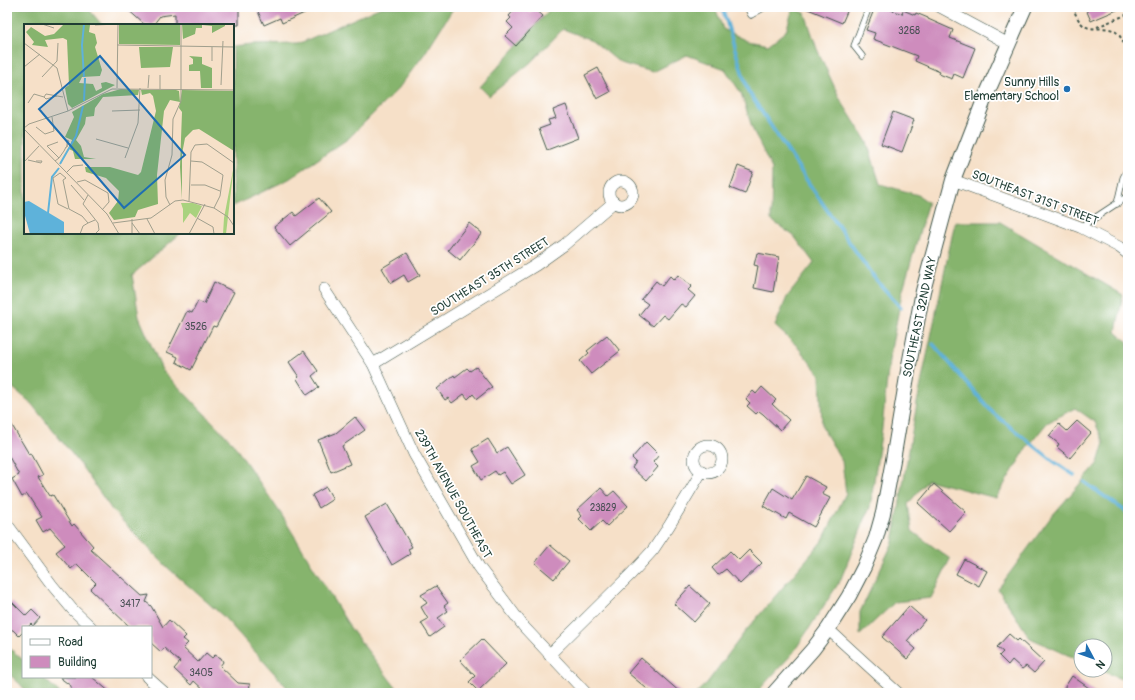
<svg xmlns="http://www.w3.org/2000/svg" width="1135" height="700" font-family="Pangolin,sans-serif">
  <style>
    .forest { fill: #86b46d; stroke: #527850 }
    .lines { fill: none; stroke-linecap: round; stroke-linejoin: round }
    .stream { stroke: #5eb2da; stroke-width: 3.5 }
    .building { fill: #ce8cbd }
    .service-casing { stroke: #3f554a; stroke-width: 7 }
    .minor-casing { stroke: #3f554a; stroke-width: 12 }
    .tertiary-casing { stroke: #3f554a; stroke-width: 16 }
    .path { stroke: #3f554a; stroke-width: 2; stroke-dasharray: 3 3; stroke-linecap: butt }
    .service { stroke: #fff; stroke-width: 5.5 }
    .minor { stroke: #fff; stroke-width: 11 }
    .tertiary { stroke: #fff; stroke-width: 14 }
    .poi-dot { fill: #1f6fb2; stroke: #fff; stroke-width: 1.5 }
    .labels { text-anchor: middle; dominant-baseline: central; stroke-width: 3.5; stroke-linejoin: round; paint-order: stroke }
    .number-label { font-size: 10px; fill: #4b5156 }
    .poi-label { font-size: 12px; fill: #1f3d34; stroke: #fff; text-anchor: end }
    .street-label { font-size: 12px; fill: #1f3d34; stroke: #fff }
    .inset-river { fill: none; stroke: #5eb2da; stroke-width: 2 }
    .inset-road { fill: none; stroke: #a09f8d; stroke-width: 1 }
    .view { fill: #1f6fb2; fill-opacity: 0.15; stroke: #1f6fb2; stroke-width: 2 }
    .inset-edge { fill: none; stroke: #1f3d34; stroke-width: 2 }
  </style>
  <rect width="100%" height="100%" fill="#fff"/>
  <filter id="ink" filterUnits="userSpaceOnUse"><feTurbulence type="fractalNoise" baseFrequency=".025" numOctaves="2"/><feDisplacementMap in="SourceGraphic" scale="8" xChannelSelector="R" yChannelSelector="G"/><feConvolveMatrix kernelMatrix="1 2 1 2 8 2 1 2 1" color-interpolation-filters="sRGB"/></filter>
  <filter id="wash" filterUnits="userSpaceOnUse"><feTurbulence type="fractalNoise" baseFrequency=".012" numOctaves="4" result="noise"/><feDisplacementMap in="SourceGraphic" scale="16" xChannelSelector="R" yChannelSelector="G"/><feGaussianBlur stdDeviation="0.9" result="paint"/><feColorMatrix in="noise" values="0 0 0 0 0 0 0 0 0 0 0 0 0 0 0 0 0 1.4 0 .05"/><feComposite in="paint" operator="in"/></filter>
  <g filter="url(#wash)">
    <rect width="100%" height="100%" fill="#f6e0c8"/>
    <g class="forest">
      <path d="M 7,7 L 87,7 L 102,25 L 25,25 L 25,233 L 181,233 L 132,275 L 139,317 L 162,370 L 232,442 L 281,514 L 351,629 L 400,693 L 292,693 L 223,616 L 167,567 L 112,510 L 80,464 L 30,402 L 7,383 Z"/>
      <path d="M 381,7 L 454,7 L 425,53 L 398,89 L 349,138 L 289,179 L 233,206 L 233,47 L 251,45 L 298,44 Z"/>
      <path d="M 552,7 L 715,7 L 723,29 L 748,41 L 768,45 L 786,31 L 793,8 L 805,13 L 817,49 L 840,99 L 867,142 L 880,184 L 918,195 L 928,202 L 902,293 L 889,360 L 882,428 L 870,507 L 840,581 L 793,653 L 756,693 L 696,693 L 707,683 L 744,633 L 823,540 L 846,493 L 842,461 L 822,427 L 820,375 L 796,345 L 775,326 L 787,297 L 814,263 L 794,236 L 771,220 L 772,169 L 753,130 L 741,93 L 725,69 L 687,55 L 653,72 L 620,63 L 592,40 L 563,29 L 530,63 L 489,96 L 480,87 Z"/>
      <path d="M 955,222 L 1000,222 L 1123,295 L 1116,332 L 1128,342 L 1128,682 L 1100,670 L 1105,670 L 1105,646 L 1081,646 L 1081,661 L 1030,638 L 998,589 L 1051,517 L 1098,463 L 1104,443 L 1095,422 L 1075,408 L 1047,423 L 1026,449 L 996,498 L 928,480 L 908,504 L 912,531 L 950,559 L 931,598 L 895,602 L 860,635 L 860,612 L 893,542 L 917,403 Z"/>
      <path d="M 7,646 L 23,660 L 23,677 L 42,677 L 60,693 L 28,693 L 20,684 L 7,672 Z"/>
    </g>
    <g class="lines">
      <g class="stream">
        <path d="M 722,7 L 748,91 L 812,188 L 872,275 L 901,308"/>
        <path d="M 933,344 L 993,413 L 1053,461 L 1074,475"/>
        <path d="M 1084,482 L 1128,513"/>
      </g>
    </g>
    <g id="blocks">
      <g class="building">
        <path d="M 125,7 L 236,7 L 239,10 L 239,25 L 175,25 L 175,14 L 160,16 L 153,25 L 145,25 Z"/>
        <path d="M 256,7 L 318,7 L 282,23 L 280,18 L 264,25 Z"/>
        <path d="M 517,7 L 525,7 L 530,12 L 534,8 L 543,16 L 516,46 L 505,36 L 513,28 L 507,22 L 511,18 L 509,16 Z"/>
        <path d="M 803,7 L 849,7 L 842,23 Z"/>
        <path d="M 875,7 L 884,7 L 902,14 L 903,10 L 915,15 L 916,13 L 928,18 L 928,19 L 953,30 L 950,38 L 975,48 L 963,78 L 954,74 L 952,79 L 939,74 L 940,72 L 915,61 L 917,56 L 873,39 L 875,33 L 866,30 Z"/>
        <path d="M 1085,7 L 1124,7 L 1091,21 Z"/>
        <path d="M 598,68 L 610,92 L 597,99 L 585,75 Z"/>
        <path d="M 566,105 L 578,138 L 547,150 L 539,129 L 550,125 L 548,120 L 556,118 L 553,110 Z"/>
        <path d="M 893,112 L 914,120 L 902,152 L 881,144 Z"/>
        <path d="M 738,166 L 753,172 L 745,194 L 730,188 Z"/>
        <path d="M 319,198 L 331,212 L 290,246 L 274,227 L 293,212 L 296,216 Z"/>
        <path d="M 469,223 L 482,233 L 460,260 L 448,250 Z"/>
        <path d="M 407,253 L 420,275 L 408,282 L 404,275 L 391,283 L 382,268 Z"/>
        <path d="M 757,253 L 779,257 L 773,292 L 754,288 L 758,266 L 754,265 Z"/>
        <path d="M 678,275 L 692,286 L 688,290 L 695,296 L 686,307 L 681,304 L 668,319 L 663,315 L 653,326 L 639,315 L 648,304 L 641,299 L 656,281 L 662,286 L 670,276 L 674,280 Z"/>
        <path d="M 214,282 L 234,292 L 216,327 L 213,326 L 191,370 L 176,362 L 178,357 L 167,352 L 187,311 L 192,313 L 198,301 L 204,304 Z"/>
        <path d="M 607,335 L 620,351 L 591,374 L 580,361 L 589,353 L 587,351 Z"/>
        <path d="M 304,351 L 318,371 L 312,376 L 319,387 L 307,395 L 297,379 L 299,377 L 289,362 Z"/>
        <path d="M 476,367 L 492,387 L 477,399 L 473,394 L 468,399 L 464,394 L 452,403 L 448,398 L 445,400 L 437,389 L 454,375 L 455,377 L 467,368 L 470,371 Z"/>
        <path d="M 762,387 L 776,400 L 772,404 L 789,420 L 780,430 L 763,414 L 759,411 L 756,414 L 747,406 L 750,403 L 746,399 L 753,391 L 756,394 Z"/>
        <path d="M 7,417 L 29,454 L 31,453 L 43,475 L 38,477 L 50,496 L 53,495 L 72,526 L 74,524 L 93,546 L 90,549 L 142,596 L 149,595 L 146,602 L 151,606 L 163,627 L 169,620 L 186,636 L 183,639 L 188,643 L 183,648 L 198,662 L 206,653 L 212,658 L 215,655 L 221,658 L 223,662 L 220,666 L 238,683 L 250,684 L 249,692 L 251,693 L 207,693 L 194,681 L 191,685 L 174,669 L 180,662 L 164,648 L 161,652 L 151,643 L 151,627 L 130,627 L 90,589 L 96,583 L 77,564 L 71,569 L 56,552 L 65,545 L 50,528 L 43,532 L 36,520 L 42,517 L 27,494 L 22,497 L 12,479 L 19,475 L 7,453 Z"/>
        <path d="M 355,417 L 365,430 L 342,446 L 350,464 L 331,472 L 318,440 L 336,433 Z"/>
        <path d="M 1077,421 L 1091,433 L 1070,458 L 1057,447 L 1059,444 L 1049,436 L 1059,424 L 1067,431 Z"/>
        <path d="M 488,439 L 497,453 L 507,447 L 525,475 L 511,484 L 503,472 L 498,475 L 495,471 L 481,480 L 473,466 L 480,462 L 472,449 Z"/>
        <path d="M 646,442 L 659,455 L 653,462 L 658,467 L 646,481 L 632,468 L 636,462 L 632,458 Z"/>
        <path d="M 806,476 L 826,487 L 822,494 L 830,498 L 814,527 L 789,513 L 786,519 L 763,506 L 773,488 L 792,500 Z"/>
        <path d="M 934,484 L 966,512 L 949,531 L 918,503 Z"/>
        <path d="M 326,487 L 333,499 L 319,508 L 312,495 Z"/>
        <path d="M 601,488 L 608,496 L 614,491 L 628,506 L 607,526 L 602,521 L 591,531 L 579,519 L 582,516 L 577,510 Z"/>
        <path d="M 387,504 L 412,547 L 408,549 L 410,554 L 392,565 L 365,517 Z"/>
        <path d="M 550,545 L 569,561 L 554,579 L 535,563 Z"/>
        <path d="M 749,550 L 762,563 L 740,584 L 726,569 L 718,575 L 712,568 L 730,551 L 739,560 Z"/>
        <path d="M 964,559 L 987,571 L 979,586 L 956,574 Z"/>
        <path d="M 436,586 L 448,603 L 444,606 L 448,611 L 438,618 L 444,627 L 430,637 L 421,623 L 428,619 L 421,607 L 427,603 L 421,595 Z"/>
        <path d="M 690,586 L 710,604 L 694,622 L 674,604 Z"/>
        <path d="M 12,602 L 26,616 L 32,610 L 40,618 L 33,626 L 31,624 L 28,627 L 23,627 L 23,632 L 19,636 L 13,630 L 7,629 L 7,607 Z"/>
        <path d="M 909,606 L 925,620 L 907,641 L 916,649 L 907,659 L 882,637 Z"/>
        <path d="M 1009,634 L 1017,641 L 1019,639 L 1044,662 L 1034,673 L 1026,666 L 1022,669 L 1012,660 L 1008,665 L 999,656 L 1003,652 L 997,647 Z"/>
        <path d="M 482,639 L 506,664 L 478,691 L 469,682 L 475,676 L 460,660 Z"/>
        <path d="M 641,658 L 681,693 L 652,693 L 628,673 Z"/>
        <path d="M 1072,676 L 1096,693 L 1061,693 Z"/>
        <path d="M 59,677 L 92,677 L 111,693 L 71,692 L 71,686 Z"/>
      </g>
    </g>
  </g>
  <g filter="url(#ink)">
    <use href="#blocks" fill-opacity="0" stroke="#3f554a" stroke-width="1"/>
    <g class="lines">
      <defs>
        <g id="service">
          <path d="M 747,7 L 751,15 L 765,7"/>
          <path d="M 862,56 L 854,46 L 869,7"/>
          <path d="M 1117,204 L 1123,178 L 1128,168"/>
          <path d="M 1081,227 L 1128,196"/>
        </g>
        <g id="minor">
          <path d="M 940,7 L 1009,44"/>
          <path d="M 953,180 L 1080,227 L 1119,247 L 1128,254"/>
          <circle cx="621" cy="193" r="12"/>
          <path d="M 324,289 L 373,364 L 414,454 L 479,567 L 524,627 L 586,693"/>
          <path d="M 373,364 L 536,265 L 564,245 L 614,202"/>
          <circle cx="708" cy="459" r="14"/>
          <path d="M 7,524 L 52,585 L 72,609 L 91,627"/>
          <path d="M 828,629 L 898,693"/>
          <path d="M 549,655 L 631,574 L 653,550 L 669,526 L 702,471"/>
          <path d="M 147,677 L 165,693"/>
        </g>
        <path id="tertiary" d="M 774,693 L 813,649 L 828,629 L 849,596 L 864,567 L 876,538 L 883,513 L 893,460 L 909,365 L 923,291 L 953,180 L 984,100 L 1025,7"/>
      </defs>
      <use href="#service" class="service-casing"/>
      <use href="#minor" class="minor-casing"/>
      <use href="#tertiary" class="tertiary-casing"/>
      <g class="path">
        <path d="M 1073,7 C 1075,13 1077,19 1082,24 C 1092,34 1109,22 1119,35 C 1123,40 1125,47 1128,52"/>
        <path d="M 1097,27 L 1128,14"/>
      </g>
      <use href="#service" class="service"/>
      <use href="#minor" class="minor"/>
      <use href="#tertiary" class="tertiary"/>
    </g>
  </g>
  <circle class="poi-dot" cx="1067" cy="89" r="4"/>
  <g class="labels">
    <g class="number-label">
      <text x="909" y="31">3268</text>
      <text x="196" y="327">3526</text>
      <text x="603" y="508">23829</text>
      <text x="130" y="604">3417</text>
      <text x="201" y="673">3405</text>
    </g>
    <g class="poi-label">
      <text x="1059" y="82">Sunny Hills<tspan x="1059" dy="14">Elementary School</tspan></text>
    </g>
    <g class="street-label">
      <text transform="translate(1035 198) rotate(21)">SOUTHEAST 31ST STREET</text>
      <text transform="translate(490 277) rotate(-32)">SOUTHEAST 35TH STREET</text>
      <text transform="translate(920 317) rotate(-78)">SOUTHEAST 32ND WAY</text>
      <text transform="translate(453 494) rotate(61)">239TH AVENUE SOUTHEAST</text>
    </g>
  </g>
  <g transform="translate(24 24)">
    <rect width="210" height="210" fill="#f6e0c8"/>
    <path d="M 210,141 L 202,210 L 199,210 L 200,194 ZM 154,179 L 169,179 L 178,182 L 172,194 L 166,189 L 159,199 L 159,185 L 157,179 Z" fill="#a9d27e"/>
    <path d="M 40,0 L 74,0 L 66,1 L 65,8 L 71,10 L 73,19 L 71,23 L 78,46 L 76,52 L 58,53 L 55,59 L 69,60 L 72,67 L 78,64 L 77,59 L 82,58 L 91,61 L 48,84 L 44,80 L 41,64 L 45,61 L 43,16 L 39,14 L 21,16 L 24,23 L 8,21 L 10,18 L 2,8 L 7,3 L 21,12 L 30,10 ZM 95,0 L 156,0 L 156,21 L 95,20 ZM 158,0 L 201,0 L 201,2 L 188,9 L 188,2 L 178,1 L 178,4 L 172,4 L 171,10 L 159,15 ZM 115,23 L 149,23 L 146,43 L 117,44 ZM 165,32 L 178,33 L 178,40 L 188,44 L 188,64 L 177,64 L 176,47 L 165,47 L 165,41 L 169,40 L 169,35 ZM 97,65 L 115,66 L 114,71 L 79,73 L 71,84 L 70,92 L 62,93 L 61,100 L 52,116 L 57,122 L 60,133 L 72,135 L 51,135 L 49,127 L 45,125 L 48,116 L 41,113 L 50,93 L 48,88 L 79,70 ZM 117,66 L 152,66 L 155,67 L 156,78 L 146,76 L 140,87 L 133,151 L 134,180 L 114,186 L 111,193 L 90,196 L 85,189 L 94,177 L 95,167 L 82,154 L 62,148 L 61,143 L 86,143 L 114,151 L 117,148 L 132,87 L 129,72 L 126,69 L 118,71 ZM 158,66 L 210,67 L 210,127 L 175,105 L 169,106 L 161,114 L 158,130 L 158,175 L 156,143 L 158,88 L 155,84 Z" fill="#86b46d"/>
    <path d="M 5,177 L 40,198 L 40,210 L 6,210 L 0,188 L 0,178 Z" fill="#5eb2da"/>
    <path class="inset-river" d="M 60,0 L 58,21 L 60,53M 60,77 L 61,54M 36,140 L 52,112 L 59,82M 24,189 L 28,153 L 35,144"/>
    <path class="inset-road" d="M 18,0 L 30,4M 71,1 L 94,0M 0,19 L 33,44 L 44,87M 93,21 L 210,23M 188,23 L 188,37M 0,43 L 16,30M 18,53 L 33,37 L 34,19M 197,61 L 199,17M 93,64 L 94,0M 124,64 L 125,51M 136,65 L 136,51M 20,73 L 22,75 L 33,72M 4,79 L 10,70 L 20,73 L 22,70 L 39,73M 88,87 L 116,86M 12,103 L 21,110 L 30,107 L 28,93M 0,104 L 5,100 L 44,87 L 88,65 L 210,66M 0,105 L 83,190 L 95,210M 72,115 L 104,124M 34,118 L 23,122 L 35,134M 101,134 L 114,99 L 116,64M 4,136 L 17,139 L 18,137 L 12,137M 31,137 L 35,134 L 40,127 L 42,123 L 43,123 L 43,122 L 45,117 L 43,116 L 43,123M 167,137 L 178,138 L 199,151 L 196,172 L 190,184M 0,138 L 15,122M 43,148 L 49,142 L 59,141M 53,158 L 61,156 L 84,169 L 85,178 L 78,186M 47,161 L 60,176M 167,161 L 181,161 L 196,167M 64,171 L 59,180 L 74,199 L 75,206 L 71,210M 165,177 L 167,128 L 171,121 L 183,120 L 210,139M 146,181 L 142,173 L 141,156 L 148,131 L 149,95 L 157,77 L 157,0M 44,185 L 34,180 L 29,154 L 36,149 L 42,154 L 39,156 L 45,185 L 58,192 L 64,199 L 71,196M 173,194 L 189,203 L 190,210M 108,195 L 108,210M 123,195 L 131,210M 89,199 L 127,194 L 151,177 L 159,176 L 190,184 L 204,193 L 210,202M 108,199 L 116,210M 56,210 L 59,202 L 64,199M 165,210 L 181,180"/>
    <path class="view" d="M 76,32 L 161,131 L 100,184 L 15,85 Z"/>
    <rect width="210" height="210" class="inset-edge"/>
  </g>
  <rect width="1135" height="700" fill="none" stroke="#fff" stroke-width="24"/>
  <rect x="22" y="626" width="130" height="52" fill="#ffffff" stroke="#a5b1ae"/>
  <rect x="30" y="639" width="20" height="6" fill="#ffffff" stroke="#a5b1ae"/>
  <text x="58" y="646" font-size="12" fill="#1f3d34">Road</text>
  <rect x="30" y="656" width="20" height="12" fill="#ce8cbd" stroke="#a5b1ae"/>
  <text x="58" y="666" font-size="12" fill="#1f3d34">Building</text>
  <g transform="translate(1093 658) rotate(131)"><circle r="19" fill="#ffffff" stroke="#a5b1ae"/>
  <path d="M0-3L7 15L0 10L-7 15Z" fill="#1f6fb2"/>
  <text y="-6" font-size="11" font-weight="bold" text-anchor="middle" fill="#1f3d34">N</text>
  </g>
</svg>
